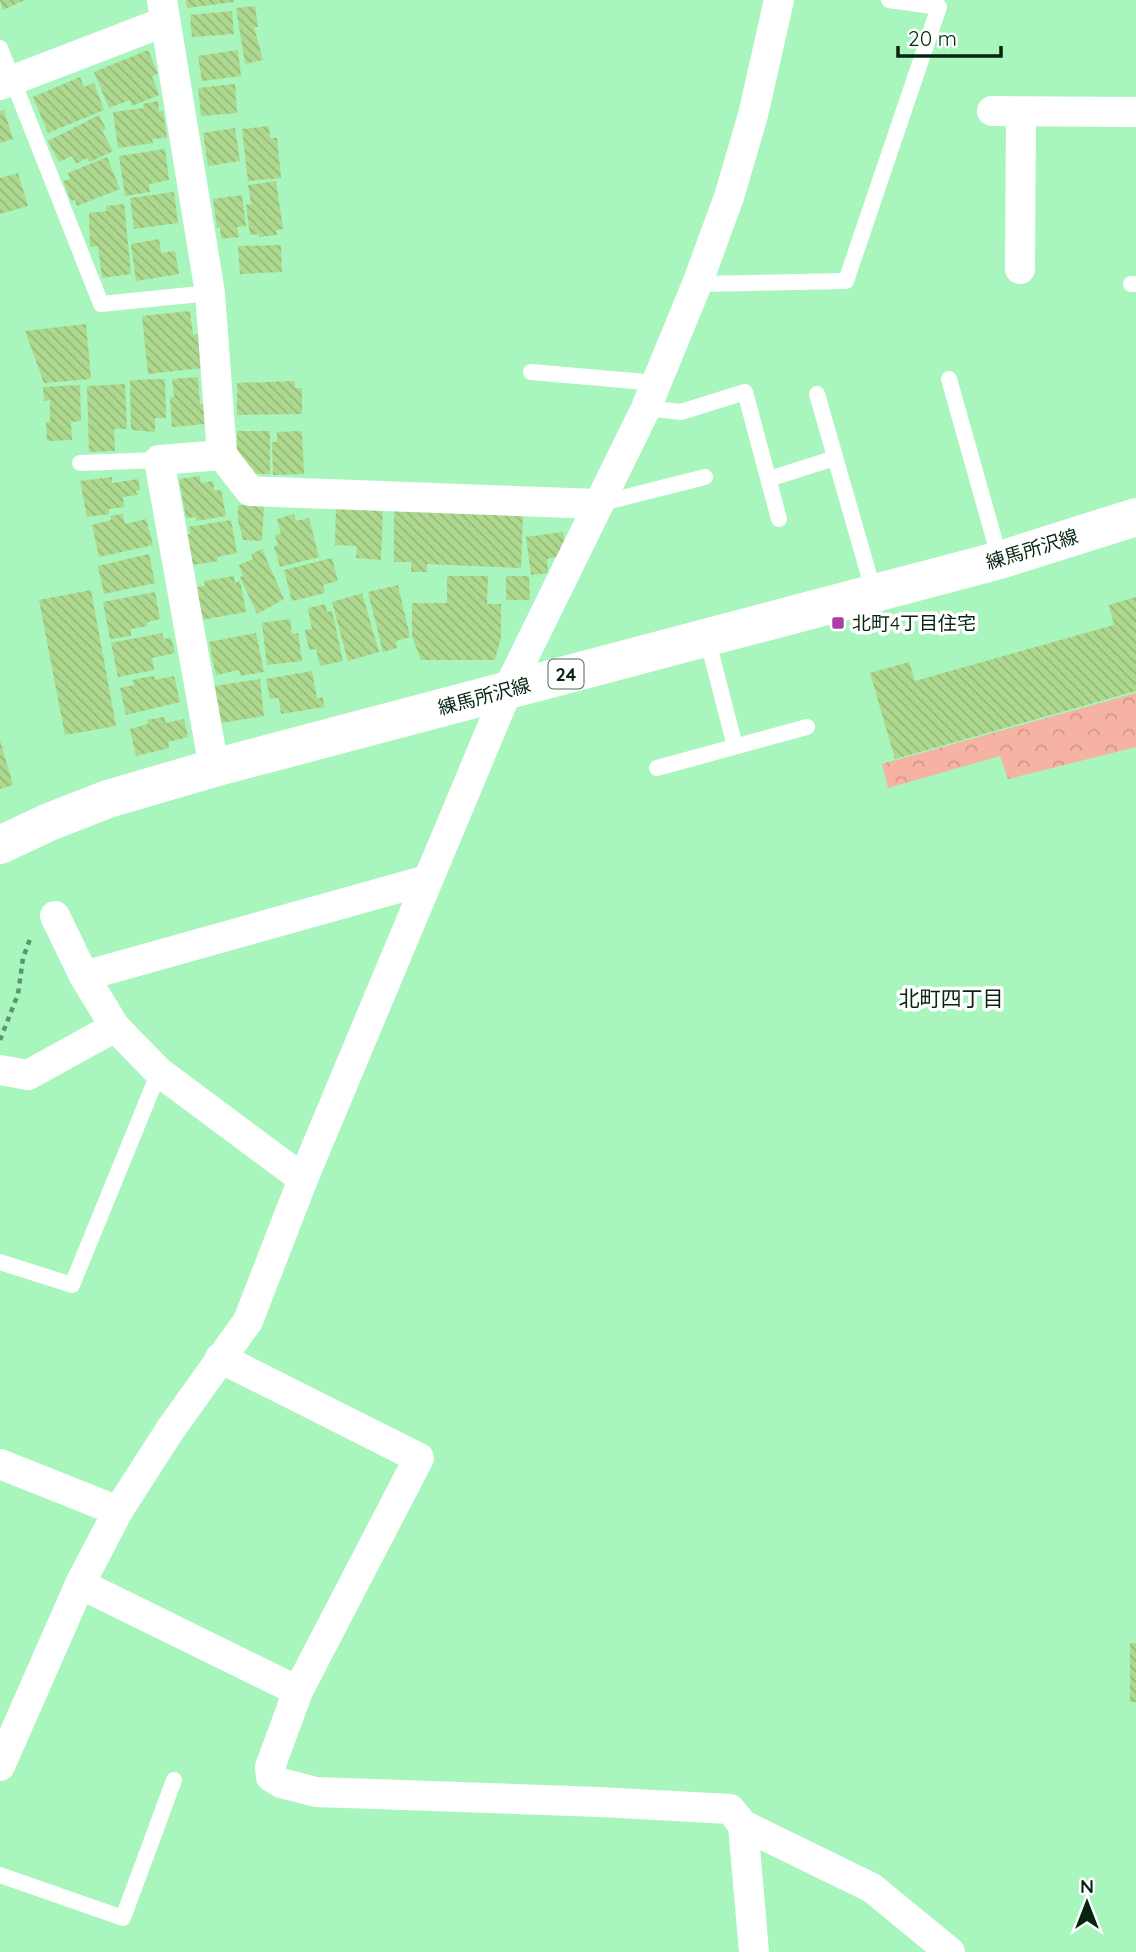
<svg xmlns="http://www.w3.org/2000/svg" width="1136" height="1952" font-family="Quicksand,'Noto Sans JP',sans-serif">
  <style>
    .park { fill: url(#park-crowns) }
    .building { fill: url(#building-back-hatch) }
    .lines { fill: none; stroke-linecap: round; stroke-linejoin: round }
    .path { stroke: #5c946d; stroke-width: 4.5; stroke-dasharray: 5 5; stroke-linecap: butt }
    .service { stroke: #fff; stroke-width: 16 }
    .minor { stroke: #fff; stroke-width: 30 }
    .primary { stroke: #fff; stroke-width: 38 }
    .poi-dot { fill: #ac40a0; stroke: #fff; stroke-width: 2.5 }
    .labels { text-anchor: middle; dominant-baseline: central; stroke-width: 7; stroke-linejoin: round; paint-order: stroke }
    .shield { fill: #fff; stroke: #506658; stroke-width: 2 }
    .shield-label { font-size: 18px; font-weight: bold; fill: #052511 }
    .street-label { font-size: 19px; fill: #052511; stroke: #fff }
    .poi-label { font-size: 19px; fill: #052511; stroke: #fff; text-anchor: start }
    .neighbourhood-label { font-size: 21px; fill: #052511; stroke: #fff }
  </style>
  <defs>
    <pattern id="park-crowns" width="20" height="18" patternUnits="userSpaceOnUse" patternTransform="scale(1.75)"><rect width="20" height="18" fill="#f6b2a3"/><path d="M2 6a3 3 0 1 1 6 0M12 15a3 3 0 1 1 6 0" fill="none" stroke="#d1998b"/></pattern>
    <pattern id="building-back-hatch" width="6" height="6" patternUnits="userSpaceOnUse" patternTransform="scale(1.75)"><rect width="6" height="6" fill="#add88e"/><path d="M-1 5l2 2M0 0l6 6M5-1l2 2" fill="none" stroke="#93b979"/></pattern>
  </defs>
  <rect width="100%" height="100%" fill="#a8f5bd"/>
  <path class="park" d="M 1136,693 L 1136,747 L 1008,779 L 1000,756 L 888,788 L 882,764 Z"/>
  <g class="building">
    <path d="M 0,0 L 25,0 L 3,10 Z"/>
    <path d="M 186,0 L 233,0 L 234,2 L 187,8 Z"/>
    <path d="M 255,6 L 258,27 L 254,27 L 263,60 L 245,64 L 236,8 Z"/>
    <path d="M 232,11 L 234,34 L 192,37 L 190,15 Z"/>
    <path d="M 148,50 L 158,74 L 152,76 L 159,95 L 132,106 L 130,100 L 109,108 L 94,72 Z"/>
    <path d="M 238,50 L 241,76 L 202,81 L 198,56 Z"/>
    <path d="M 80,77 L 84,87 L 94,83 L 104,110 L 48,133 L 33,97 Z"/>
    <path d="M 235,84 L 237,113 L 201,116 L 198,88 Z"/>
    <path d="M 158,101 L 159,112 L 163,111 L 167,138 L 152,139 L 153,143 L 118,148 L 113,112 L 144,108 L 143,104 Z"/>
    <path d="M 4,110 L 13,139 L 0,143 L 0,111 Z"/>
    <path d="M 99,115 L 106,129 L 102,131 L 113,151 L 90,162 L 87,158 L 76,164 L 72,156 L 59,162 L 48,141 Z"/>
    <path d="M 269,126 L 270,138 L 277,138 L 281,178 L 248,181 L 242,129 Z"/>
    <path d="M 235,128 L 240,161 L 208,166 L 203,133 Z"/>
    <path d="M 165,149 L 169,180 L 149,184 L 150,192 L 125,196 L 119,156 Z"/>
    <path d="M 107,157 L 120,189 L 77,206 L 75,200 L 71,201 L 63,181 L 70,179 L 68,173 Z"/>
    <path d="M 18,173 L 28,206 L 0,214 L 0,178 Z"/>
    <path d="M 276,181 L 283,229 L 276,230 L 277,235 L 259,237 L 259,234 L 250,235 L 246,205 L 251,204 L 248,185 Z"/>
    <path d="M 174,192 L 178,223 L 134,229 L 130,198 Z"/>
    <path d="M 242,195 L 246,226 L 237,227 L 239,237 L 221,239 L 220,227 L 217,228 L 213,199 Z"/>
    <path d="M 124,204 L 131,274 L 102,278 L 98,246 L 90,247 L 89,213 L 107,211 L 106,206 Z"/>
    <path d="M 159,239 L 161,253 L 175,251 L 179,274 L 136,281 L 131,244 Z"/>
    <path d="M 281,245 L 282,272 L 240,274 L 238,246 Z"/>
    <path d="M 190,311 L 193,335 L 199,334 L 203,368 L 148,374 L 142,316 Z"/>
    <path d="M 86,324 L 91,379 L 44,383 L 25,331 Z"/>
    <path d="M 198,377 L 200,404 L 205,404 L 206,424 L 172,427 L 170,397 L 174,397 L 172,379 Z"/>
    <path d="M 165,379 L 166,418 L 155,418 L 155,432 L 131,430 L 130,380 Z"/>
    <path d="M 295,381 L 295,388 L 302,388 L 302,414 L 237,415 L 237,383 Z"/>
    <path d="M 125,384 L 127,429 L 114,429 L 115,451 L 89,452 L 87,386 Z"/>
    <path d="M 80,385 L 81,421 L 71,422 L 72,440 L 47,441 L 46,422 L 50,422 L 50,400 L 44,401 L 43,387 Z"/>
    <path d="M 237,431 L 270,431 L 270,474 L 253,474 L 253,468 L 243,468 L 237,462 Z"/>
    <path d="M 302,431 L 304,474 L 273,475 L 272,442 L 277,442 L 277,432 Z"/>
    <path d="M 200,476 L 201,483 L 213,481 L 214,491 L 221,490 L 226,516 L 196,521 L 196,517 L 186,518 L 179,479 Z"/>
    <path d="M 112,477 L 112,483 L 138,479 L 140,490 L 136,491 L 137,495 L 123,497 L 124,507 L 109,509 L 109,514 L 87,517 L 80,481 Z"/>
    <path d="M 238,505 L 264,506 L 262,541 L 243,540 L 238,520 Z"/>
    <path d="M 336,508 L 383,510 L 381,560 L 356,558 L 357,546 L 335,545 Z"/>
    <path d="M 394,510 L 523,515 L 521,568 L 427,564 L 427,572 L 411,572 L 411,562 L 394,562 Z"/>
    <path d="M 123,514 L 125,524 L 146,519 L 153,545 L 99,557 L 92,525 L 111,520 L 110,516 Z"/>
    <path d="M 294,514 L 296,521 L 309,518 L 319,557 L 280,567 L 274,546 L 278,545 L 275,535 L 281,534 L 277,519 Z"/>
    <path d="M 231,520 L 237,553 L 217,557 L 218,561 L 192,565 L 183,535 L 190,534 L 189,527 Z"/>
    <path d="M 563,532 L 565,542 L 556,557 L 547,559 L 548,573 L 531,575 L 526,537 Z"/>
    <path d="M 262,549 L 284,599 L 257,614 L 240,577 L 243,576 L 239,565 L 253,559 L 251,554 Z"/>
    <path d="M 149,554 L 155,583 L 104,594 L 98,566 Z"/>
    <path d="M 332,558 L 338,581 L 323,585 L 325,593 L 292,601 L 284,570 Z"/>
    <path d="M 234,576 L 235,583 L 240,581 L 246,612 L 201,620 L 193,588 L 205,586 L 204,581 Z"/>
    <path d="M 447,576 L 488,576 L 487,604 L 501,604 L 501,637 L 495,660 L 421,660 L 412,637 L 412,603 L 447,603 Z"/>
    <path d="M 506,576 L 529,576 L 530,600 L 506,600 Z"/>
    <path d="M 398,585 L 410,637 L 396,641 L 397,648 L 383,652 L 368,592 Z"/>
    <path d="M 91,590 L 116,726 L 65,735 L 39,600 Z"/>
    <path d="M 155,592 L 160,619 L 147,622 L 147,626 L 131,629 L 131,636 L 110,639 L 103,602 Z"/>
    <path d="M 362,593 L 379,652 L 348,661 L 332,602 Z"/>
    <path d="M 1136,597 L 1136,691 L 895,759 L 870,673 L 909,662 L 915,681 L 1114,625 L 1109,605 Z"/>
    <path d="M 325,604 L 327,612 L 332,611 L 343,661 L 320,666 L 316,649 L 309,650 L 305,630 L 312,629 L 308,608 Z"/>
    <path d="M 290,619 L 292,634 L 298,633 L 302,661 L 267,665 L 262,623 Z"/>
    <path d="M 162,633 L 164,639 L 171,638 L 175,653 L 152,658 L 154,670 L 118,677 L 111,643 Z"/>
    <path d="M 256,633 L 264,672 L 240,676 L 239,670 L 216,675 L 209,642 Z"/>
    <path d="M 312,671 L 317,699 L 323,697 L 324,707 L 281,714 L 279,698 L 270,699 L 266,679 Z"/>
    <path d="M 154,676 L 155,680 L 174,676 L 180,702 L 126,715 L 120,688 L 134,685 L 132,680 Z"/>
    <path d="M 260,679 L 264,716 L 221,723 L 215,686 Z"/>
    <path d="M 164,717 L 166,723 L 184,719 L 188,737 L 168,742 L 169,748 L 136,756 L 130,729 L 148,724 L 147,720 Z"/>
    <path d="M 0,740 L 13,785 L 0,789 Z"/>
    <rect x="1130" y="1643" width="6" height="59"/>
  </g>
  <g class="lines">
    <path class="path" d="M 0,1040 L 18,994 L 23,958 L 30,939"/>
    <g class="service">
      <path d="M 0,48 L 101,304 L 210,293"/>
      <path d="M 697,284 L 846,281 L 939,7 L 889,0"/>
      <path d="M 1131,284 L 1136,284"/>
      <path d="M 531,372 L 657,383"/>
      <path d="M 949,379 L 1000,560"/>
      <path d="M 817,394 L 874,593"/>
      <path d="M 646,408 L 681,412 L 745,392 L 779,519"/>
      <path d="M 80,463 L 159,460"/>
      <path d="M 769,479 L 835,458"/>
      <path d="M 598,504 L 705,477"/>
      <path d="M 707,638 L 735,746"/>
      <path d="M 657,768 L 807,727"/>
      <path d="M 0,1262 L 72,1285 L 159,1072"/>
      <path d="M 0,1875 L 123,1918 L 174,1780"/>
    </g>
    <g class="minor">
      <path d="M 162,0 L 210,293 L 222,455 L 250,491 L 598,504"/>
      <path d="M 0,85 L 164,22"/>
      <path d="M 992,111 L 1136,112"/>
      <path d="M 1020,269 L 1021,112"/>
      <path d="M 214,768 L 159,460 L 222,455"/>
      <path d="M 55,916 L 84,976 L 115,1027 L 159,1072 L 303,1179"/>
      <path d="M 84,976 L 427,880"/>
      <path d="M 0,1070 L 28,1075 L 115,1027"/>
      <path d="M 220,1358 L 419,1458 L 298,1691 L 270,1767 L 271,1777 L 281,1783 L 316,1792 L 599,1802 L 730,1809 L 743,1825 L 872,1888 L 950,1952"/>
      <path d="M 0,1464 L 118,1511"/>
      <path d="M 80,1584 L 298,1691"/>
      <path d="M 0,1766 L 80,1584 L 118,1511 L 170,1430 L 248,1321 L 303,1179 L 508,689 L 646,408 L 697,284 L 729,197 L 753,115 L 779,0"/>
      <path d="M 743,1825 L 754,1952"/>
    </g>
    <path class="primary" d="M 0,845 L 49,822 L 108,799 L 214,768 L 1000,560 L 1136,517"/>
  </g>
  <rect class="poi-dot" x="831" y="616" width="14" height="14" rx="3.5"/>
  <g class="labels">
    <rect class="shield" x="548.5" y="659.5" width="35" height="29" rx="5"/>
    <g class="shield-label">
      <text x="566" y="674">24</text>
    </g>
    <g class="street-label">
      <text transform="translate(1032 549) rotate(-17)">練馬所沢線</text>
      <text transform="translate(484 696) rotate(-15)">練馬所沢線</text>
    </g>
    <g class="poi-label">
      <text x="852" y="623">北町4丁目住宅</text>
    </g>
    <g class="neighbourhood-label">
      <text x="951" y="998">北町四丁目</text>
    </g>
  </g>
  <g transform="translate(1087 1903)" stroke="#ffffff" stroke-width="5" paint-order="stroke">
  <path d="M0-5L12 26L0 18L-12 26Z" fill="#052511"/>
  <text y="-10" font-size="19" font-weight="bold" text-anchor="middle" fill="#052511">N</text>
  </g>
  <path d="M898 46v10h103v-10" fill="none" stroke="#052511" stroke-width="3.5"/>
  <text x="908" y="46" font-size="21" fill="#052511" stroke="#ffffff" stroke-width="5" paint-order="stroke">20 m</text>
</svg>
